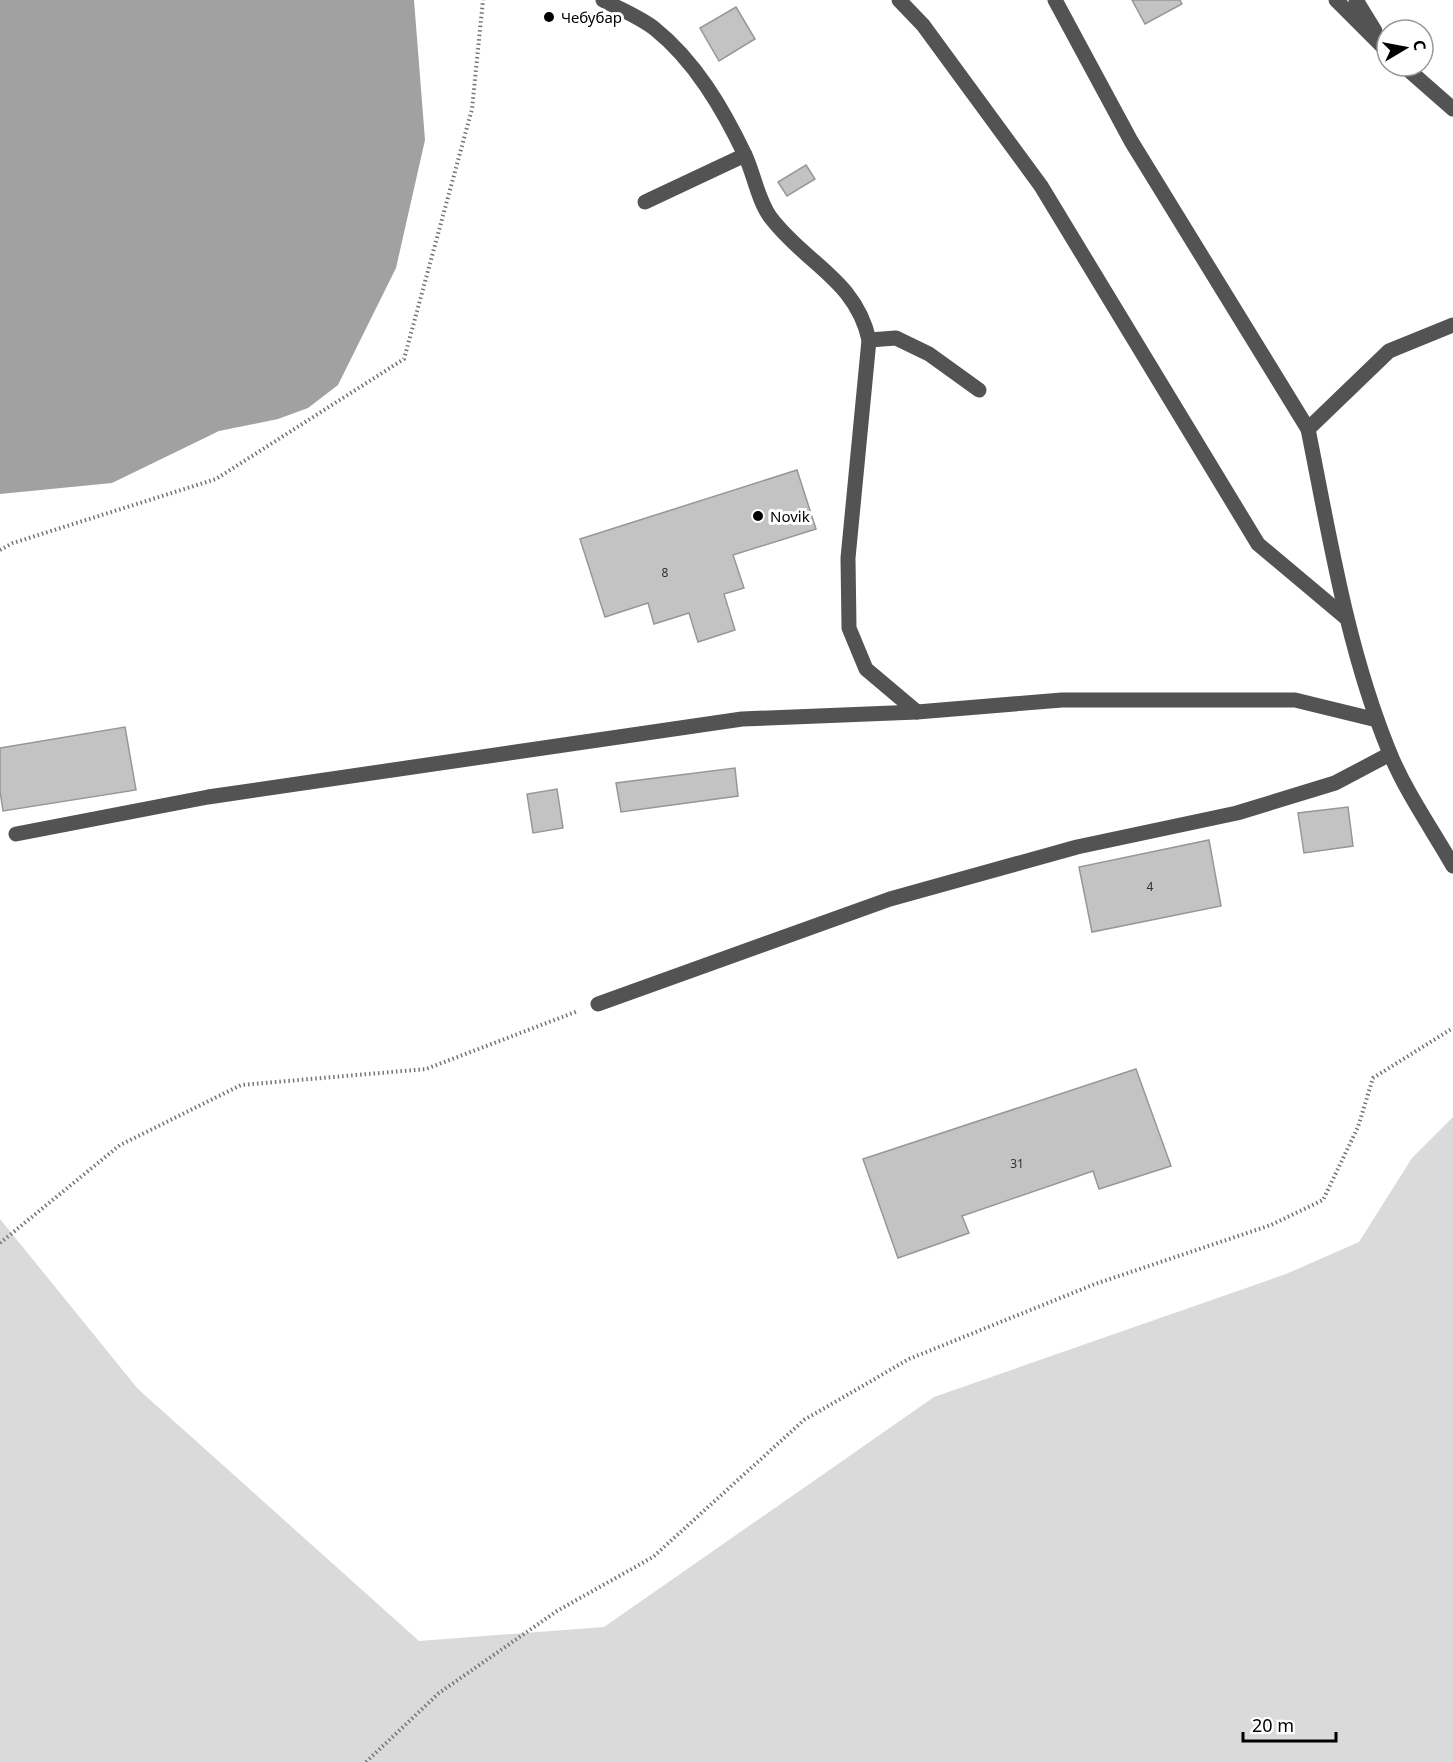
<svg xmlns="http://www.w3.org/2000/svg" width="1453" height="1762" font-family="'Noto Sans',sans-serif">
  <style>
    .green { fill: #dadada }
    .water { fill: #a1a1a1 }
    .building { fill: #c3c3c3; stroke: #979797; stroke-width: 1.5 }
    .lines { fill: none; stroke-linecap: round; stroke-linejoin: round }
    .path { stroke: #757575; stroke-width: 4; stroke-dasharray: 1.5 3; stroke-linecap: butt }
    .minor { stroke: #535353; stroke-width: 15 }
    .poi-dot { fill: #000; stroke: #fff; stroke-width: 2 }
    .labels { text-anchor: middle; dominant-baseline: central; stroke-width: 6; stroke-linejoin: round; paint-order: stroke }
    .number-label { font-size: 12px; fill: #313131 }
    .poi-label { font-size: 15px; fill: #000; stroke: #fff; text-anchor: start }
  </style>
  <rect width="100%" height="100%" fill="#fff"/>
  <path class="green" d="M 1453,1117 L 1453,1762 L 0,1762 L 0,1219 L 138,1389 L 419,1641 L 604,1627 L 934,1397 L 1286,1274 L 1359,1242 L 1412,1158 Z"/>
  <path class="water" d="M 0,0 L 414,0 L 425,140 L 396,268 L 338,385 L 308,408 L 278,419 L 219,431 L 112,483 L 0,494 Z"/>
  <g class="building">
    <path d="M 1132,0 L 1180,0 L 1182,4 L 1145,24 Z"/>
    <path d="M 736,7 L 755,39 L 719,61 L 700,28 Z"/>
    <path d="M 806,165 L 815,179 L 787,196 L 778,182 Z"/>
    <path d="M 797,470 L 816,529 L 733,555 L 744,588 L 724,594 L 735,630 L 698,642 L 689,613 L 654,624 L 648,603 L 605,617 L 580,539 Z"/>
    <path d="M 125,727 L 136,790 L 3,811 L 0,791 L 0,748 Z"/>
    <path d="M 735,768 L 738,796 L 621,812 L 616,783 Z"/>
    <path d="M 557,789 L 563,828 L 533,833 L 527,794 Z"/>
    <path d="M 1348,807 L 1353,846 L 1304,853 L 1298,813 Z"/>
    <path d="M 1209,840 L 1221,906 L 1092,932 L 1079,867 Z"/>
    <path d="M 1136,1069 L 1171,1166 L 1099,1189 L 1093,1171 L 962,1216 L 969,1233 L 898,1258 L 863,1159 Z"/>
  </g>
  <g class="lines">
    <g class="path">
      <path d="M 0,550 L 13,543 L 216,479 L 404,359 L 472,109 L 483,0"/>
      <path d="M 0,1243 L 120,1145 L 241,1085 L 426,1069 L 578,1011"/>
      <path d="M 366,1762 L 439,1693 L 557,1611 L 653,1557 L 804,1420 L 909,1359 L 1095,1284 L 1271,1225 L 1323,1200 L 1358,1127 L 1373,1078 L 1453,1028"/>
    </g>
    <g class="minor">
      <path d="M 603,0 C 619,9 640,17 655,29 C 695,61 723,109 745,155 C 754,174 758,201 771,218 C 806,264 856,280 869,340 L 848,558 L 849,628 L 866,669 L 917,712"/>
      <path d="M 899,0 L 923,25 L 1041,186 L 1258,544 L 1345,617"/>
      <path d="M 1055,0 L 1131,141 L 1308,429"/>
      <path d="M 1336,0 L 1387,51"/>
      <path d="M 1356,0 L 1375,31"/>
      <path d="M 1404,66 L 1453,109"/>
      <path d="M 645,202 L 745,155"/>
      <path d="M 1453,325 L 1389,351 L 1308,429 C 1330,538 1347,648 1389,751 C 1405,791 1432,829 1453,866"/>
      <path d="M 869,340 L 896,338 L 929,354 L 979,390"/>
      <path d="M 16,834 L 208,797 L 742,719 L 917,712 L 1062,700 L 1295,700 L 1377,720"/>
      <path d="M 598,1004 L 890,899 L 1077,847 L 1237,813 L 1335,783 L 1390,754"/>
    </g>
  </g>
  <g class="poi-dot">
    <circle cx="549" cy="17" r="6"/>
    <circle cx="758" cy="516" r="6"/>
  </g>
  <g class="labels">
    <g class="number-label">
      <text x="665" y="572">8</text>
      <text x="1150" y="886">4</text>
      <text x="1017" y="1163">31</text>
    </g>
    <g class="poi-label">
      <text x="561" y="17">Чебубар</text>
      <text x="770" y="516">Novik</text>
    </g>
  </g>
  <g transform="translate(1405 48) rotate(80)"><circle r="28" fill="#ffffff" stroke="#999999" stroke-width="1.5"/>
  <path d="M0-4.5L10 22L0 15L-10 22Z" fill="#000000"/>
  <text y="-9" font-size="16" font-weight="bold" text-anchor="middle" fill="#000000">С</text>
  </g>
  <path d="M1243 1732v9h93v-9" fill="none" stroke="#000000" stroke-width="3"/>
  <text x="1252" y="1732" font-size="18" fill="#000000" stroke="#ffffff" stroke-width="4.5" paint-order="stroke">20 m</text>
</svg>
